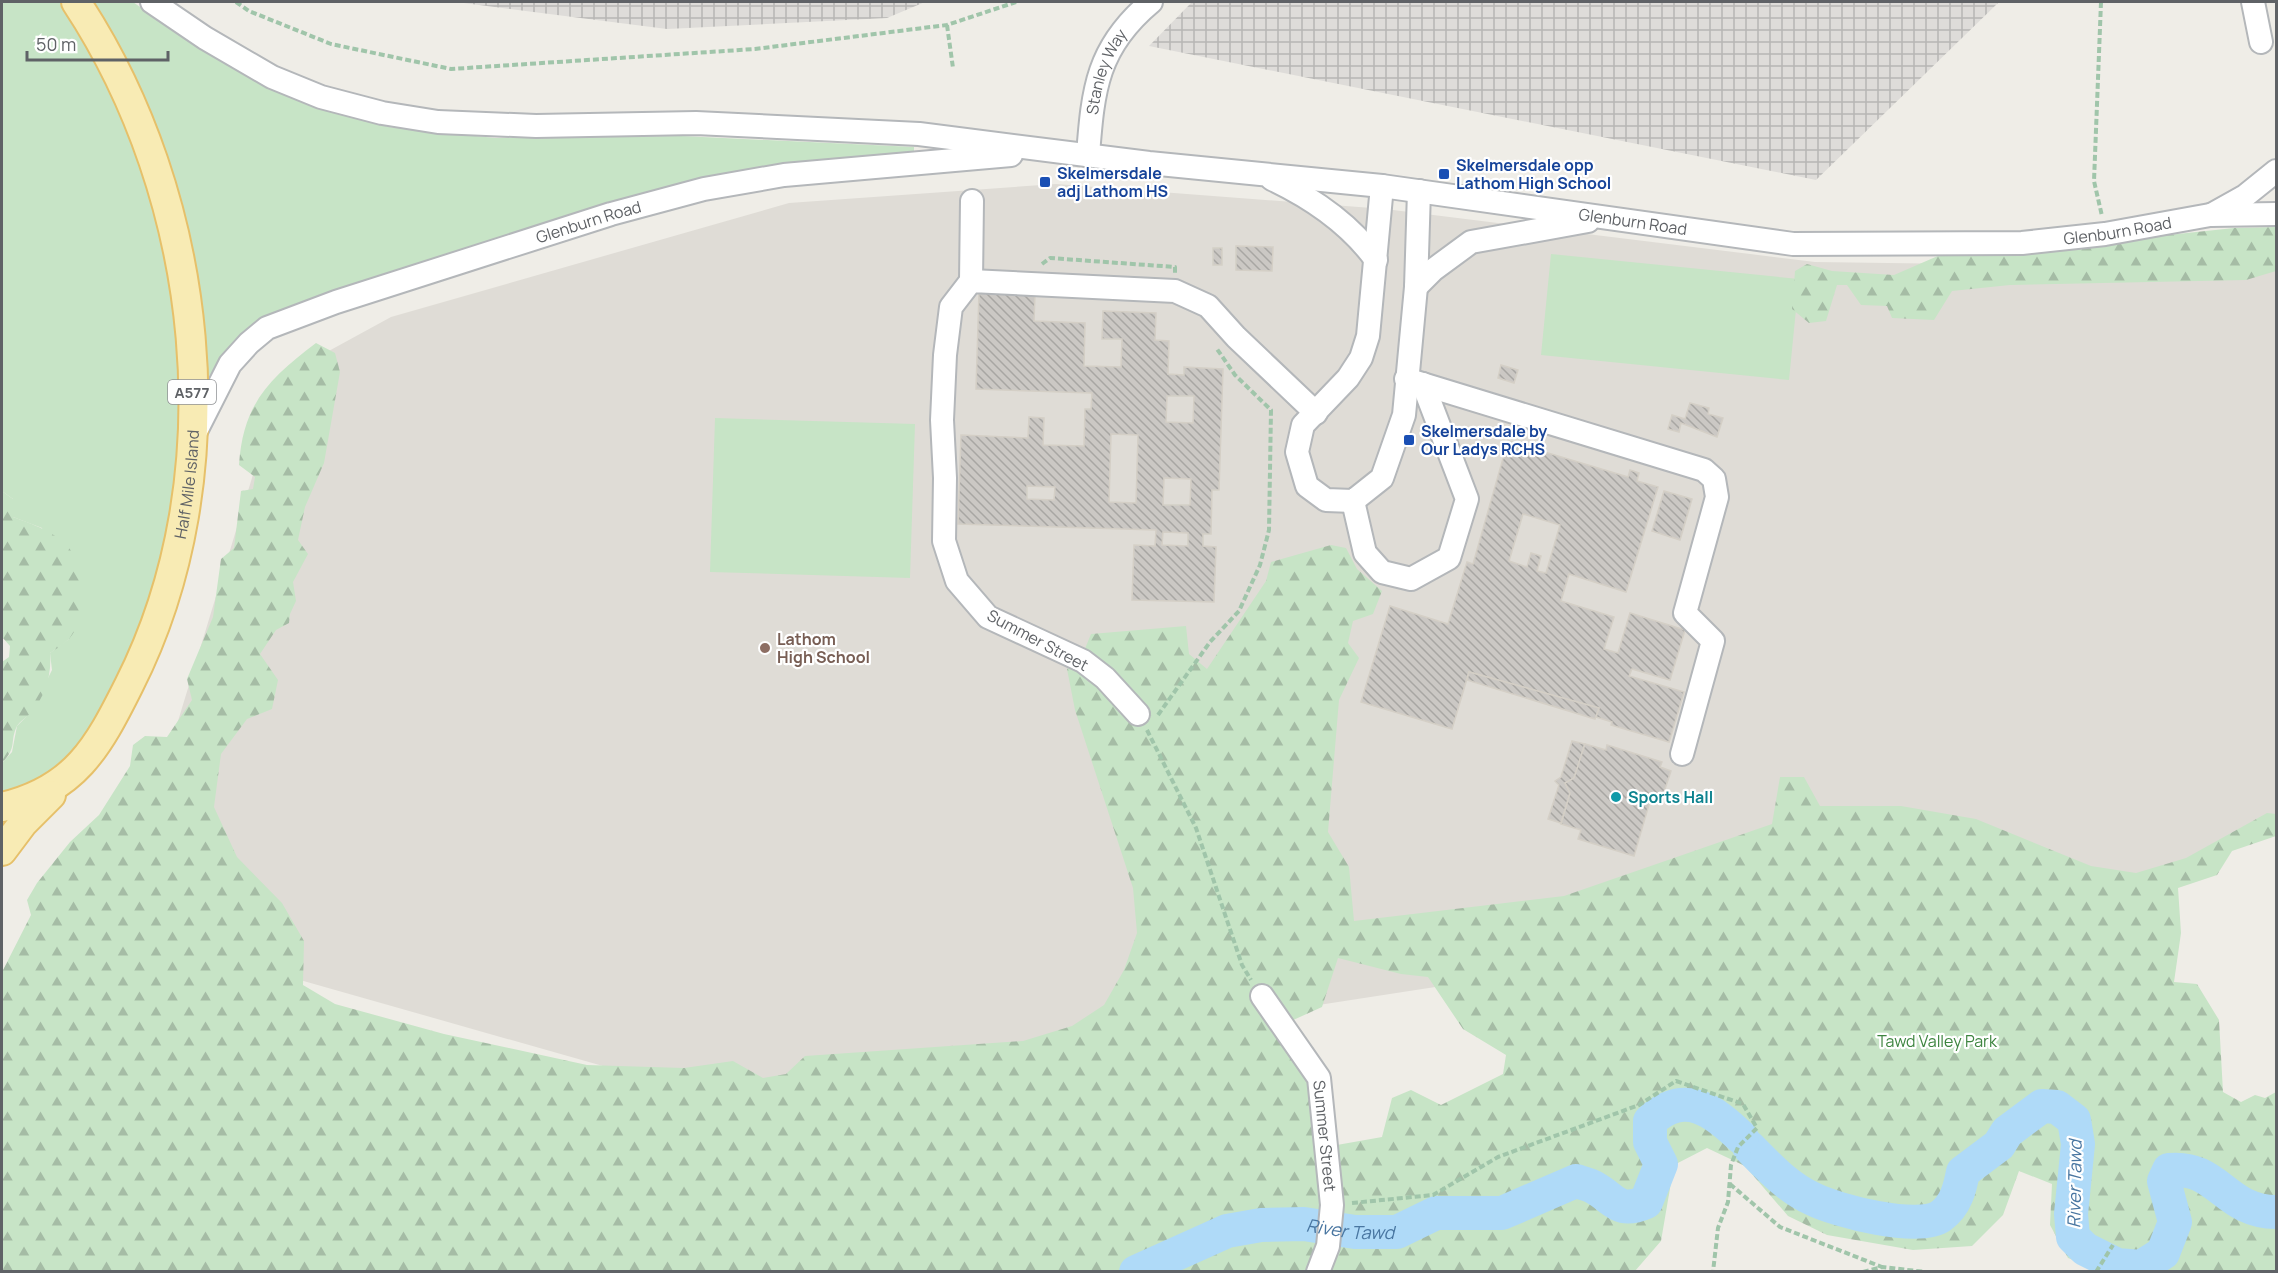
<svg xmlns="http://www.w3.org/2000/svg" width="2278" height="1273" font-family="Manrope,sans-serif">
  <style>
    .industrial { fill: url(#industrial-grid) }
    .education { fill: #dfdcd6 }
    .green { fill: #c7e4c6 }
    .forest { fill: url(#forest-firs); fill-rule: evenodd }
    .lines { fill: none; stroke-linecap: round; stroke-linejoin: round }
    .stream { stroke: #afdaf8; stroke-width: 6 }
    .river { stroke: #afdaf8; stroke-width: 34 }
    .building { fill: url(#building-back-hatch); stroke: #d4cfc6; stroke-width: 1.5; fill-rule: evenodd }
    .minor-casing { stroke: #b4b7ba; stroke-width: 26 }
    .major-casing { stroke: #e6c06a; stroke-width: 32 }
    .path { stroke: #a0c5aa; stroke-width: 4; stroke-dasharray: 6 3; stroke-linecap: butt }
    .minor { stroke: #fff; stroke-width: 22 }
    .major { stroke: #f8ebb4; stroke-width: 28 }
    .transit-dot { fill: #1a4fb4; stroke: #fff; stroke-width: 2 }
    .education-dot { fill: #8d6e63; stroke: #fff; stroke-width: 2 }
    .culture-dot { fill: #0f9aa8; stroke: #fff; stroke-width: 2 }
    .labels { text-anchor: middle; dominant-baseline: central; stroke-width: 4.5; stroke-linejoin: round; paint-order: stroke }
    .shield { fill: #fff; stroke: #8f9194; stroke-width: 1.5 }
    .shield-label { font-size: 15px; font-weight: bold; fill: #5f6266 }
    .street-label { font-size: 16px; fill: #5f6266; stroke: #fff }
    .transit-label { font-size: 16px; font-weight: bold; fill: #164399; stroke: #fff; text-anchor: start }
    .education-label { font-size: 16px; font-weight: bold; fill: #785e54; stroke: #fff; text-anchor: start }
    .culture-label { font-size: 16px; font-weight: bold; fill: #0d838f; stroke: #fff; text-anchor: start }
    .park-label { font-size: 16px; fill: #3e8540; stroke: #fff }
    .water-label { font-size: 18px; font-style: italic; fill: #4976a1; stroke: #fff }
  </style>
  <defs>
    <pattern id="industrial-grid" width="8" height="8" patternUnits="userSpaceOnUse" patternTransform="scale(1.5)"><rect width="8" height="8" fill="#dedcd9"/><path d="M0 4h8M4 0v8" fill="none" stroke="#b7b6b4"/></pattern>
    <pattern id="forest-firs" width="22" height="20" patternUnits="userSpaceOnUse" patternTransform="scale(1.5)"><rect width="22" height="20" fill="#c7e4c6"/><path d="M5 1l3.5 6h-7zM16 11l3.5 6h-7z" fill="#a5bca5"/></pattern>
    <pattern id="building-back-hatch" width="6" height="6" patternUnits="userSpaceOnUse" patternTransform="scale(1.5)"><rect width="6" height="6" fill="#cbc8c4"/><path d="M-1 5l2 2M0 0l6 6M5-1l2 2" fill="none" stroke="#a8a6a3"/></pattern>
  </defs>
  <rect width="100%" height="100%" fill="#efede7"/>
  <g class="industrial">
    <path d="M 456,2 L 925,2 L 887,18 L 667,29 Z"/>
    <path d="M 1192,2 L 1999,2 L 1816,180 L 1149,46 Z"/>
  </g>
  <path class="education" d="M 1056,184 L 1385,209 L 1815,262 L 2117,266 L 2276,257 L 2276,826 L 2140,878 L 1163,1029 L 733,1103 L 293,978 L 161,777 L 283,376 L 391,317 L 789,203 Z"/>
  <g class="green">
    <path d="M 2,2 L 60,2 C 186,187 215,433 134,642 C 123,671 107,709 90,735 C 83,746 70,755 61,764 C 56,769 50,776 44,779 C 31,786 15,790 2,795 L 2,763 L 12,752 L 17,726 L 31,712 L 52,670 L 50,653 L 69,639 L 42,528 L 13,517 L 13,499 L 2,491 Z"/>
    <path d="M 92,2 L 133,2 L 184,38 L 249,77 L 322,108 L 389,127 L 495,138 L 682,136 L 914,147 L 914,151 L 746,171 L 549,223 L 222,358 L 208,378 L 193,257 L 175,180 L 138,86 Z"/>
    <path d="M 1551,254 L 1799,279 L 1789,380 L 1541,355 Z"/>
    <path d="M 715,418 L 915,424 L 910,578 L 710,572 Z"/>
  </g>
  <g class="forest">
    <path d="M 2276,227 L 2276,271 L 2246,280 L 2010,285 L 1952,291 L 1934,320 L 1892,318 L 1887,306 L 1861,305 L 1847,285 L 1837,285 L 1826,321 L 1809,323 L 1792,309 L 1795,271 L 1807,264 L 1832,271 L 1894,275 L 1947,252 L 2065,246 L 2234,228 Z"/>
    <path d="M 316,343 L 335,353 L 340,372 L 324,463 L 305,507 L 298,540 L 308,554 L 293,582 L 296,601 L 290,614 L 289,623 L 276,630 L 260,654 L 278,680 L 272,709 L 247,719 L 221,754 L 214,807 L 237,857 L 282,903 L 304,941 L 303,985 L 335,1004 L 444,1034 L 587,1065 L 684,1068 L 733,1061 L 763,1078 L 786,1074 L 805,1056 L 1023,1041 L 1072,1026 L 1104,1005 L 1124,970 L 1137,933 L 1133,888 L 1075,710 L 1067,669 L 1082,656 L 1091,634 L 1186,626 L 1189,654 L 1207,669 L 1266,581 L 1271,562 L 1331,545 L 1346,548 L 1357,569 L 1382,591 L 1373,614 L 1353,621 L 1348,643 L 1359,658 L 1339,700 L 1328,832 L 1349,867 L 1354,921 L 1564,896 L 1772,824 L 1780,777 L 1804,777 L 1820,806 L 1901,806 L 1976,819 L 2091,866 L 2136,873 L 2186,858 L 2267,813 L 2276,814 L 2276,836 L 2232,851 L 2217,875 L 2178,888 L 2181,933 L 2174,982 L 2197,984 L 2219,1020 L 2223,1092 L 2241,1102 L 2255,1095 L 2265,1098 L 2276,1092 L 2276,1271 L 2103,1271 L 2068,1258 L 2050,1225 L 2052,1184 L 2019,1171 L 2003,1215 L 1972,1246 L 1913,1250 L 1827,1235 L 1788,1216 L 1745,1166 L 1707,1148 L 1674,1165 L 1661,1241 L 1635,1271 L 2,1271 L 2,972 L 31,915 L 27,900 L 37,883 L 70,842 L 99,815 L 130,766 L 133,745 L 145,736 L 167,737 L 192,700 L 187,679 L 213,617 L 221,559 L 234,548 L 241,491 L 253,489 L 255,477 L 239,465 C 243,403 270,378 316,343 ZM 1338,958 L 1401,974 L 1428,977 L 1463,1029 L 1506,1055 L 1503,1074 L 1441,1105 L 1411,1090 L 1392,1098 L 1382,1137 L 1320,1148 L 1310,1075 L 1280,1026 L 1322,1007 Z"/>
    <path d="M 2,491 L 13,499 L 13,517 C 32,524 56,532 69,548 C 88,572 89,615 69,639 C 64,644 56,649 50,653 C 52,675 45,696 31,713 C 27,717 20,721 17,726 C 9,743 18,746 2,763 L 2,662 L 9,657 L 10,646 L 2,637 Z"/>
  </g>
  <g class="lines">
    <path class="stream" d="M 2141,1267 L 2142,1272"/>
    <g class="river">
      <path d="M 1749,1147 C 1769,1167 1787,1187 1813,1199 C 1837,1211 1919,1232 1941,1216 C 1956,1205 1960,1188 1963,1172 L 1999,1145 L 2007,1132 L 2042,1106 L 2057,1107 L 2074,1120 L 2078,1144 L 2071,1214 L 2073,1237 L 2085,1249 L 2117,1265 L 2141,1267 L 2163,1253 L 2175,1222 L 2164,1181 L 2169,1170 C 2218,1165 2225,1212 2276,1212"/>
      <path id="s1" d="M 1136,1272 L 1227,1231 L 1261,1225 L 1304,1224 L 1355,1232 L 1397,1232 L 1436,1213 L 1502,1213 L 1576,1181 C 1582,1183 1589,1184 1595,1188 C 1616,1200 1618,1214 1646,1202 L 1661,1164 L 1650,1142 L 1650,1121 C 1685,1088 1714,1111 1742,1138"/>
    </g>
  </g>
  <g class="building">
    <path d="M 1236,246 L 1273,247 L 1272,271 L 1236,270 Z"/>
    <rect x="1213" y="248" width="9" height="17"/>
    <path d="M 979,292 L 1035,294 L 1034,321 L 1085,323 L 1084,366 L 1121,367 L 1122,339 L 1102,339 L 1103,311 L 1156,313 L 1155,340 L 1169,341 L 1168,374 L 1184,375 L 1184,367 L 1223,369 L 1219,490 L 1212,490 L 1211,534 L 1203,534 L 1203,546 L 1216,547 L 1214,602 L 1132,600 L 1134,545 L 1155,546 L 1156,530 L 958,524 L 961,435 L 1028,438 L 1029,417 L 1044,418 L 1043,445 L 1084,446 L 1085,409 L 1091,409 L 1092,393 L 976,389 ZM 1167,396 L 1194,396 L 1193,423 L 1166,422 ZM 1111,434 L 1138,435 L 1136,503 L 1109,502 ZM 1164,478 L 1191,479 L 1190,505 L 1163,505 ZM 1027,486 L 1055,487 L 1054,500 L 1027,499 ZM 1163,532 L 1188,533 L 1188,546 L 1162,545 Z"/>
    <path d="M 1501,365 L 1518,370 L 1514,383 L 1498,378 Z"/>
    <path d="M 1690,403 L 1709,408 L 1708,414 L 1723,418 L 1717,437 L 1681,423 L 1679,432 L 1668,429 L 1672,415 L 1685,419 Z"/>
    <path d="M 1508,441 L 1628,477 L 1630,470 L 1639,473 L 1637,481 L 1658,487 L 1626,592 L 1569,574 L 1561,601 L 1614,617 L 1604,649 L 1618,653 L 1630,613 L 1685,630 L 1670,680 L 1632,669 L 1629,676 L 1684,692 L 1669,742 L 1611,725 L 1612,722 L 1596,717 L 1599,708 L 1469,672 L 1452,729 L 1361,702 L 1390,606 L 1448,624 L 1467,562 L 1473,564 ZM 1523,514 L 1560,525 L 1546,573 L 1537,571 L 1541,556 L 1531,553 L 1527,567 L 1509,561 Z"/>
    <path d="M 1664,491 L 1692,499 L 1680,540 L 1652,531 Z"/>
    <path d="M 1469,672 L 1599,708 L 1595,719 L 1467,680 Z"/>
    <path d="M 1572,741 L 1585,744 L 1574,778 L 1565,783 L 1570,793 L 1561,823 L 1548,819 L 1559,785 L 1555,781 L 1561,777 Z"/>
    <path d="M 1585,744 L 1606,750 L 1607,745 L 1662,762 L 1660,767 L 1671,771 L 1660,804 L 1650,801 L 1634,856 L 1578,839 L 1581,830 L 1561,824 L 1570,793 L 1565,783 L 1574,778 Z"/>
  </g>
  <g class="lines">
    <defs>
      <g id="minor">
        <path id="s2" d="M 152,2 L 205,38 L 272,77 L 321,97 L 382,113 L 438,122 L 536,126 L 696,123 L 919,134 L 1149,163 L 1382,186 L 1793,244 L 2022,243 L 2105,234 L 2210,215 L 2276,214"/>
        <path d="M 2253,2 L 2261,42"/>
        <path id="s3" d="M 1088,155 C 1093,89 1097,47 1151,2"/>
        <path d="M 1272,179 C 1312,198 1350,224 1376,260"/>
        <path d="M 1382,186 L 1368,336 L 1361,358 L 1348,378 L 1303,425 L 1297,452 L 1307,486 L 1326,500 L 1353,501 L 1382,478 L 1404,415 L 1416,287 L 1419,191"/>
        <path d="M 2211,215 L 2245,196 L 2276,171"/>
        <path d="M 971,281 L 972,201"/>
        <path d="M 1416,287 L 1433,270 L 1471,242 L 1588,221"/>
        <path d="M 1406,379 L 1704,470 L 1714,479 L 1717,497 L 1685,613 L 1713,641 L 1682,754"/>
        <path id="s4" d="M 194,435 L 230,364 L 249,343 L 267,328 L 336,302 L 611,214 L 704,189 L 784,175 L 1011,155"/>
        <path d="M 1353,501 L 1365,553 L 1382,572 L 1411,579 L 1449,558 L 1467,499 L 1423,384"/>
        <path d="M 1138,714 L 1105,678 L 1083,661 L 988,617 L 957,581 L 944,541 L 945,478 L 942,420 L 945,355 L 951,307 L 971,281 L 1175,291 L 1208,306 L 1236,337 L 1316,413"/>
        <path id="s5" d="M 1262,996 L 1319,1078 L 1332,1205 L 1328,1246 L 1318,1272"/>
      </g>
      <g id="major">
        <path id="s6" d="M 2,807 C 75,790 98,747 129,685 C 236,474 204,196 76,2"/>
        <path d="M 2,851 L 23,823 L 51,795"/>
      </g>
    </defs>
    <use href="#minor" class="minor-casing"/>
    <use href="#major" class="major-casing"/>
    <g class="path">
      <path d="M 236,2 L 249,11 L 331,44 L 451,69 L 755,49 L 947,25 L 1016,2"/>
      <path d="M 2101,2 L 2094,181 L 2102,216"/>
      <path d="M 947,25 L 953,68"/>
      <path d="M 1042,264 L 1050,258 L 1175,267 L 1175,274"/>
      <path d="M 1158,715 L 1210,642 L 1239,611 L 1260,565 L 1269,530 L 1271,410 L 1235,375 L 1217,349"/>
      <path d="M 1147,730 L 1196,828 L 1242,965 L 1251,980"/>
      <path d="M 1730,1184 L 1780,1227 L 1882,1267"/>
      <path d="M 1352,1203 L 1433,1195 L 1498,1157 L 1639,1105 L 1676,1081 L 1743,1104 L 1757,1128 L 1738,1147 L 1731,1165 L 1728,1202 L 1718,1228 L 1713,1272"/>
      <path d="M 1863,1272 L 1882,1267 L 1926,1272"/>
      <path d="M 2096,1272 L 2113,1245"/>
    </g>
    <use href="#minor" class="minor"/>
    <use href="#major" class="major"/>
  </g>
  <g class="transit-dot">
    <rect x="1438" y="168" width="12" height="12" rx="3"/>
    <rect x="1039" y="176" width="12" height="12" rx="3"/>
    <rect x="1403" y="434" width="12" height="12" rx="3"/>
  </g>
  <circle class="education-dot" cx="765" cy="648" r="6"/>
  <circle class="culture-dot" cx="1616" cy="797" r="6"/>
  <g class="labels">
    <rect class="shield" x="168" y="380" width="48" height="24" rx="4.5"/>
    <g class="shield-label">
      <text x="192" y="392">A577</text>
    </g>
    <g class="street-label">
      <text stroke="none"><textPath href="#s3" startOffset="86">Stanley Way</textPath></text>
      <text stroke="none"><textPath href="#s2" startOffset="1515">Glenburn Road</textPath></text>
      <text stroke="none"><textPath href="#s4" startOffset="470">Glenburn Road</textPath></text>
      <text stroke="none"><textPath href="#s2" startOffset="2002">Glenburn Road</textPath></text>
      <text stroke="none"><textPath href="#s6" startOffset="394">Half Mile Island</textPath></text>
      <text transform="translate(1038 640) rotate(28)">Summer Street</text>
      <text stroke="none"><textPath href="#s5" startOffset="158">Summer Street</textPath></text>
    </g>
    <g class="transit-label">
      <text x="1456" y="165">Skelmersdale opp<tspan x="1456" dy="18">Lathom High School</tspan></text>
      <text x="1057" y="173">Skelmersdale<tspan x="1057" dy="18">adj Lathom HS</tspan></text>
      <text x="1421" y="431">Skelmersdale by<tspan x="1421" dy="18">Our Ladys RCHS</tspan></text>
    </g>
    <g class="education-label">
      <text x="777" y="639">Lathom<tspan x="777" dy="18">High School</tspan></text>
    </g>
    <g class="culture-label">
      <text x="1628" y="797">Sports Hall</text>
    </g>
    <g class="park-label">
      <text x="1937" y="1041">Tawd Valley Park</text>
    </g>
    <g class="water-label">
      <text transform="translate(2074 1184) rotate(-89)">River Tawd</text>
      <text stroke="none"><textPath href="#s1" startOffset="224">River Tawd</textPath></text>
    </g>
  </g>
  <rect width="2278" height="1273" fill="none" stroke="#5f6266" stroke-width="6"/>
  <path d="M27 51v9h141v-9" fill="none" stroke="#5f6266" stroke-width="3"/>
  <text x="36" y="51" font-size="18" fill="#5f6266" stroke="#ffffff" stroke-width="4.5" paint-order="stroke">50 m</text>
</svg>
